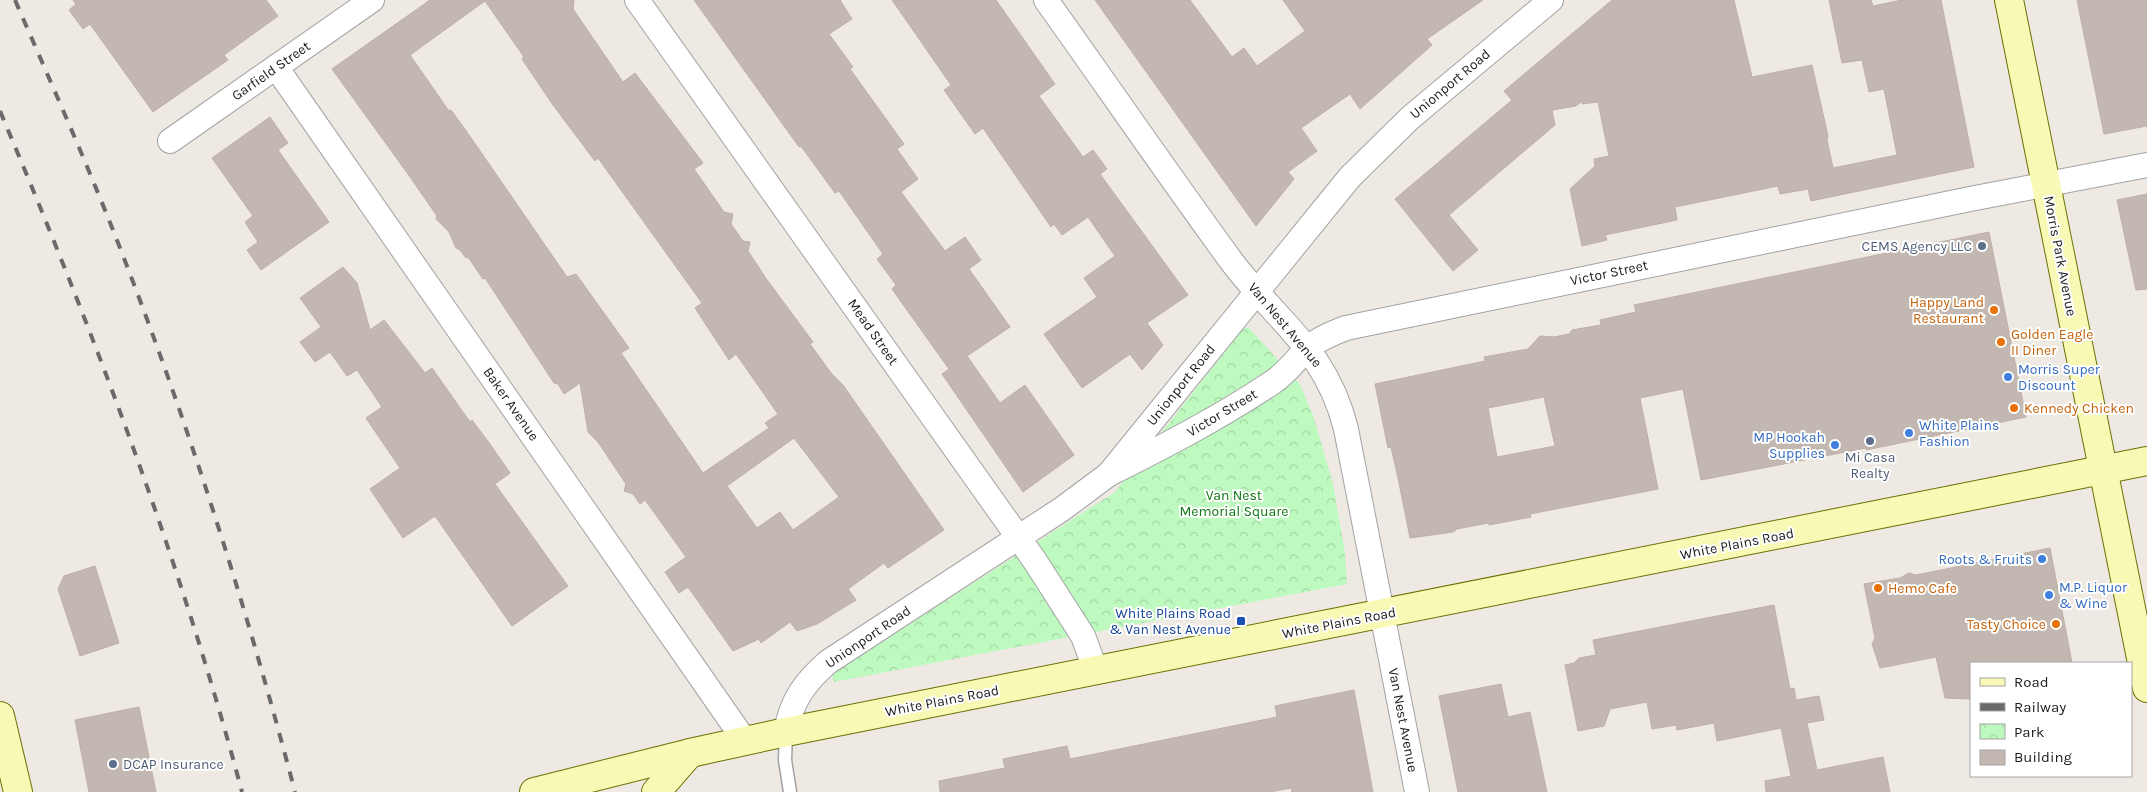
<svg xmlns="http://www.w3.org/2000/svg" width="2147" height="792" font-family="Karla,sans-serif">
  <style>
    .park { fill: url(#park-crowns) }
    .building { fill: #c2b8b1; stroke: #bfafa4; fill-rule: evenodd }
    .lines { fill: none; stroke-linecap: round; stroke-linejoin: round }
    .lane-casing { stroke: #a3a3a3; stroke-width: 15 }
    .street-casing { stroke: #a3a3a3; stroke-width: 26 }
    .secondary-casing { stroke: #6a7105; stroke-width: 30 }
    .lane { stroke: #fff; stroke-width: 12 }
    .street { stroke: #fff; stroke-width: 24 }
    .secondary { stroke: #f8f9b4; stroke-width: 28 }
    .rail { stroke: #6a6a6a; stroke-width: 4; stroke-dasharray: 10 10; stroke-linecap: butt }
    .service-dot { fill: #5c6f8a; stroke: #fff; stroke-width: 2 }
    .food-dot { fill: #e8710a; stroke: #fff; stroke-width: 2 }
    .shop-dot { fill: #3f7fe0; stroke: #fff; stroke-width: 2 }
    .transit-dot { fill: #1a4fb4; stroke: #fff; stroke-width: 2 }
    .labels { text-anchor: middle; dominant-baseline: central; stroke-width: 4; stroke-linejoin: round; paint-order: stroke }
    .street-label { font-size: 14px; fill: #1c1c1c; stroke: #fff }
    .service-label { font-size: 14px; fill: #4e5e75; stroke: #fff; text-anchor: end }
    .food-label { font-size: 14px; fill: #c56008; stroke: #fff; text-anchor: start }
    .shop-label { font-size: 14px; fill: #366cbe; stroke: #fff; text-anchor: start }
    .park-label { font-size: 14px; fill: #0c7910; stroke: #fff }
    .transit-label { font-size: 14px; fill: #164399; stroke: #fff; text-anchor: end }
  </style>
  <defs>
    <pattern id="park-crowns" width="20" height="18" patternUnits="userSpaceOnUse" patternTransform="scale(1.25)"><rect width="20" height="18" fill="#bef9c0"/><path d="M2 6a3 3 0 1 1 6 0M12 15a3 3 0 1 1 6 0" fill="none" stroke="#a3d5a4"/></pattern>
  </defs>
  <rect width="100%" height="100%" fill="#eee9e2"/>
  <path class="park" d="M 1248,327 L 1299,383 L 1313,415 L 1333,484 L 1345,553 L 1347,584 L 834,682 L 832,674 L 1115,492 L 1242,330 Z"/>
  <g class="building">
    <path d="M 73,0 L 266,0 L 278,16 L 224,55 L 228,60 L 153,112 L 90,24 L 83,29 L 69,10 L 76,4 Z"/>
    <path d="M 430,0 L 574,0 L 573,9 L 623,82 L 635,73 L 703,163 L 694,169 L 724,212 L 733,214 L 731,224 L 743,241 L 750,242 L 748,251 L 765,277 L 813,342 L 810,344 L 831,373 L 843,385 L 944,530 L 888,568 L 884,563 L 848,589 L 856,600 L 817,624 L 797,631 L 790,622 L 761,643 L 759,639 L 733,651 L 688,587 L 679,593 L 665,572 L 686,557 L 645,500 L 640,504 L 633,494 L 624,491 L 626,484 L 598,442 L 588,432 L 580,383 L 564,394 L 558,384 L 554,383 L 485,278 L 483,279 L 468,257 L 466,258 L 460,250 L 456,248 L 449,232 L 436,219 L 437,216 L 408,174 L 332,69 ZM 485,1 L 524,57 L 522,59 L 553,105 L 595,161 L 598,158 L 702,303 L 695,308 L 729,360 L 736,354 L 778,414 L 765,423 L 769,428 L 703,473 L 621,353 L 629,348 L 576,274 L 567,277 L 467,132 L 451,110 L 449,111 L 410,55 ZM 794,438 L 839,497 L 793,530 L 780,512 L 757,528 L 727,486 Z"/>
    <path d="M 694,0 L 840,0 L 852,19 L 829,34 L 853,67 L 850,69 L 904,144 L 897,149 L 918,179 L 901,192 L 945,251 L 965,237 L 981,260 L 969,269 L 1010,327 L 967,356 L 1000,403 L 1025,385 L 1074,455 L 1023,492 L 942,374 L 949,369 L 892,289 L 896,285 L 877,259 L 883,254 L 839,191 L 835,193 L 801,146 L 799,147 Z"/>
    <path d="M 892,0 L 996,0 L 1055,84 L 1039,96 L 1083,157 L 1093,150 L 1107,169 L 1100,174 L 1188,295 L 1147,323 L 1163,345 L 1142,370 L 1130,354 L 1082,388 L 1044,334 L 1097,297 L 1084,278 L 1115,256 L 1088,217 L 1062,235 L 1054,224 L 1051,227 L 983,128 L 975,134 L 944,90 L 951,85 Z"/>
    <path d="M 1095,0 L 1190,0 L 1232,57 L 1244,48 L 1257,66 L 1305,31 L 1283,0 L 1483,0 L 1427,39 L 1432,45 L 1360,109 L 1350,94 L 1301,128 L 1317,151 L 1288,172 L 1294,179 L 1256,226 Z"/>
    <path d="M 1612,0 L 1734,0 L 1752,77 L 1812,65 L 1828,136 L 1827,140 L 1833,168 L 1897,155 L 1884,89 L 1869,92 L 1862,60 L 1842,63 L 1829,0 L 1871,0 L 1873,6 L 1902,0 L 1941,0 L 1974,167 L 1811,201 L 1808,189 L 1780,194 L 1778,186 L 1675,207 L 1677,220 L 1605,235 L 1607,240 L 1582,246 L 1570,189 L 1595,166 L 1594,159 L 1609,156 L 1598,102 L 1582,104 L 1582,101 L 1576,106 L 1552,110 L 1555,125 L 1449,215 L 1478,250 L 1453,271 L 1395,199 L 1512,100 L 1504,91 Z"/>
    <path d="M 2077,0 L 2147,0 L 2147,126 L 2104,134 Z"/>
    <path d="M 270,117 L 288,143 L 278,150 L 329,222 L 261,270 L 247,250 L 258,242 L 245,222 L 253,216 L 212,158 Z"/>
    <path d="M 2147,194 L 2147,289 L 2136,290 L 2117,200 Z"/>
    <path d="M 1989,232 L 2026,417 L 1866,450 L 1866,448 L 1701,480 L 1683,389 L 1640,398 L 1658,489 L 1530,514 L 1531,517 L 1489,525 L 1488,523 L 1457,529 L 1453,532 L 1410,538 L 1398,478 L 1391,447 L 1388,448 L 1375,384 L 1485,361 L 1484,357 L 1528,349 L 1540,336 L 1554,337 L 1569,334 L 1572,330 L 1601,325 L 1600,320 L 1636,312 L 1634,305 ZM 1544,397 L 1555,446 L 1497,457 L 1488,408 Z"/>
    <path d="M 343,267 L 357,283 L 370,330 L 384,320 L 425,373 L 432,368 L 470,422 L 472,420 L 490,444 L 510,473 L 495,484 L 568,586 L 512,626 L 435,516 L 403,538 L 370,489 L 400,468 L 366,418 L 382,407 L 357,370 L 347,376 L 330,352 L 315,362 L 300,342 L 321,327 L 300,298 Z"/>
    <path d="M 2050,548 L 2072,663 L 1971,663 L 1971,699 L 1945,698 L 1936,657 L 1880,668 L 1872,644 L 1875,638 L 1864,584 L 1900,578 L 1909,573 L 1916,575 Z"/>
    <path d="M 95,566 L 119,643 L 80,656 L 58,589 L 64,576 Z"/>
    <path d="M 1774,605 L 1790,689 L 1794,688 L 1796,700 L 1819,696 L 1824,720 L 1807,723 L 1817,770 L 1883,757 L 1890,792 L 1766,792 L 1765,781 L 1791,776 L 1781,728 L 1717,741 L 1714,723 L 1677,730 L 1676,725 L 1652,729 L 1647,702 L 1610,709 L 1604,726 L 1578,731 L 1565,665 L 1574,663 L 1579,658 L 1596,655 L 1593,640 Z"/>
    <path d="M 1501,684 L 1508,717 L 1530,712 L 1547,792 L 1458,792 L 1439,696 Z"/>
    <path d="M 1354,690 L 1373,792 L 1292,792 L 1291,788 L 1270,792 L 940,792 L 939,781 L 1005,768 L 1003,759 L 1067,746 L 1070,759 L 1277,717 L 1275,706 Z"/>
    <path d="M 139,707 L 156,792 L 89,792 L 75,720 Z"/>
  </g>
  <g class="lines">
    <defs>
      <path id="lane" d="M 786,732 L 785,760 L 790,792"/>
      <g id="street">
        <path d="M 637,0 L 1035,561 L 1083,636 L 1096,671"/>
        <path d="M 1046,0 C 1108,87 1169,176 1232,262 C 1278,323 1326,349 1346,429 L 1417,792"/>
        <path d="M 276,67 L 745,741"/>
        <path d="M 170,141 L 372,0"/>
        <path d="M 1109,474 C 1165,446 1221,417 1273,382 C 1288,372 1296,359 1309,347 C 1320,338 1333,333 1346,328 L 1970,199 L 2147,165"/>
        <path d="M 786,732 C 791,701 805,682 828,662 L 1062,509 L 1109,474 L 1350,177 L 1410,118 L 1551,0"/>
      </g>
      <g id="secondary">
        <path d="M 2009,0 L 2147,688"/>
        <path d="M 0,716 L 18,792"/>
        <path d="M 534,792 L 690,753 L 786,732 L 2147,461"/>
        <path d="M 656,792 L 690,753"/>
      </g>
    </defs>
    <use href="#lane" class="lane-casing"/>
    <use href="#street" class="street-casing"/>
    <use href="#secondary" class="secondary-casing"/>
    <use href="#lane" class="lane"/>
    <use href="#street" class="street"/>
    <use href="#secondary" class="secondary"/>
    <g class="rail">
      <path d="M 15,0 C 48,76 82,152 113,230 C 185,413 245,601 295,792"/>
      <path d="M 0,111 C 94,333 180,559 242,792"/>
    </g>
  </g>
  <g class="service-dot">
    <circle cx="1982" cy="246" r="5"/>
    <circle cx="1870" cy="441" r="5"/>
    <circle cx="113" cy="764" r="5"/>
  </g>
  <g class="food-dot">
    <circle cx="1994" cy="310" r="5"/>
    <circle cx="2001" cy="342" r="5"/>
    <circle cx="2014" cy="408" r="5"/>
    <circle cx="1878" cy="588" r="5"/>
    <circle cx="2056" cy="624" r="5"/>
  </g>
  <g class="shop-dot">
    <circle cx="2008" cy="377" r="5"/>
    <circle cx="1909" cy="433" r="5"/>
    <circle cx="1835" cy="445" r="5"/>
    <circle cx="2042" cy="559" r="5"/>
    <circle cx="2049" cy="595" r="5"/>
  </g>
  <rect class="transit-dot" x="1236" y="616" width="10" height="10" rx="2.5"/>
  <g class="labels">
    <g class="street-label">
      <text transform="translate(271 71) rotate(-35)">Garfield Street</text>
      <text transform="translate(1450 84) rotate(-40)">Unionport Road</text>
      <text transform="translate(2060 256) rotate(79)">Morris Park Avenue</text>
      <text transform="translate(1609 273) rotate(-12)">Victor Street</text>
      <text transform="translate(1285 325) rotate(50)">Van Nest Avenue</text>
      <text transform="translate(873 332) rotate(55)">Mead Street</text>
      <text transform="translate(1181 385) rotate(-51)">Unionport Road</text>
      <text transform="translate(511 404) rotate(55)">Baker Avenue</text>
      <text transform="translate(1222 413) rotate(-31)">Victor Street</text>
      <text transform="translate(1737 544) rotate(-11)">White Plains Road</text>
      <text transform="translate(1339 623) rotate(-11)">White Plains Road</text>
      <text transform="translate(868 637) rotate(-34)">Unionport Road</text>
      <text transform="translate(942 701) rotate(-11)">White Plains Road</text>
      <text transform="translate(1403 720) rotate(79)">Van Nest Avenue</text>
    </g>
    <g class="service-label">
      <text x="1972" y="246">CEMS Agency LLC</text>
      <text x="1870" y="457" text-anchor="middle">Mi Casa<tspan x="1870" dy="16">Realty</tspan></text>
      <text x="123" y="764" text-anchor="start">DCAP Insurance</text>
    </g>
    <g class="food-label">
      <text x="1984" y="302" text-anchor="end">Happy Land<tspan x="1984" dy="16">Restaurant</tspan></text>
      <text x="2011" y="334">Golden Eagle<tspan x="2011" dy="16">II Diner</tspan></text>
      <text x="2024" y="408">Kennedy Chicken</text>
      <text x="1888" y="588">Hemo Cafe</text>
      <text x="2046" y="624" text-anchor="end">Tasty Choice</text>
    </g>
    <g class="shop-label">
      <text x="2018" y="369">Morris Super<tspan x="2018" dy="16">Discount</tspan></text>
      <text x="1919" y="425">White Plains<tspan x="1919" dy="16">Fashion</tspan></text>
      <text x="1825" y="437" text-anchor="end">MP Hookah<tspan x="1825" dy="16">Supplies</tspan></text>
      <text x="2032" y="559" text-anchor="end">Roots &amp; Fruits</text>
      <text x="2059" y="587">M.P. Liquor<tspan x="2059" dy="16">&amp; Wine</tspan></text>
    </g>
    <g class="park-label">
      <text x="1234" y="495">Van Nest<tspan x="1234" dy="16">Memorial Square</tspan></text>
    </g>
    <g class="transit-label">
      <text x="1231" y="613">White Plains Road<tspan x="1231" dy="16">&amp; Van Nest Avenue</tspan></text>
    </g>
  </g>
  <rect x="1970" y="662" width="162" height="115" fill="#ffffff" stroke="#a4a4a4"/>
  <rect x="1980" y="678" width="25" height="8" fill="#f8f9b4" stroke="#a4a4a4"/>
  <text x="2014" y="687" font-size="15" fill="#1c1c1c">Road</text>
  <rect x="1980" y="703" width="25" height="8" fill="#6a6a6a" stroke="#a4a4a4"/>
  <text x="2014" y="712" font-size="15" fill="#1c1c1c">Railway</text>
  <rect x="1980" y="724" width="25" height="15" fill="url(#park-crowns)" stroke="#a4a4a4"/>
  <text x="2014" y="737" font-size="15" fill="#1c1c1c">Park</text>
  <rect x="1980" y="750" width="25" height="15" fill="#c2b8b1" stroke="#a4a4a4"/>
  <text x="2014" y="762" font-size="15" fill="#1c1c1c">Building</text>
</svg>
